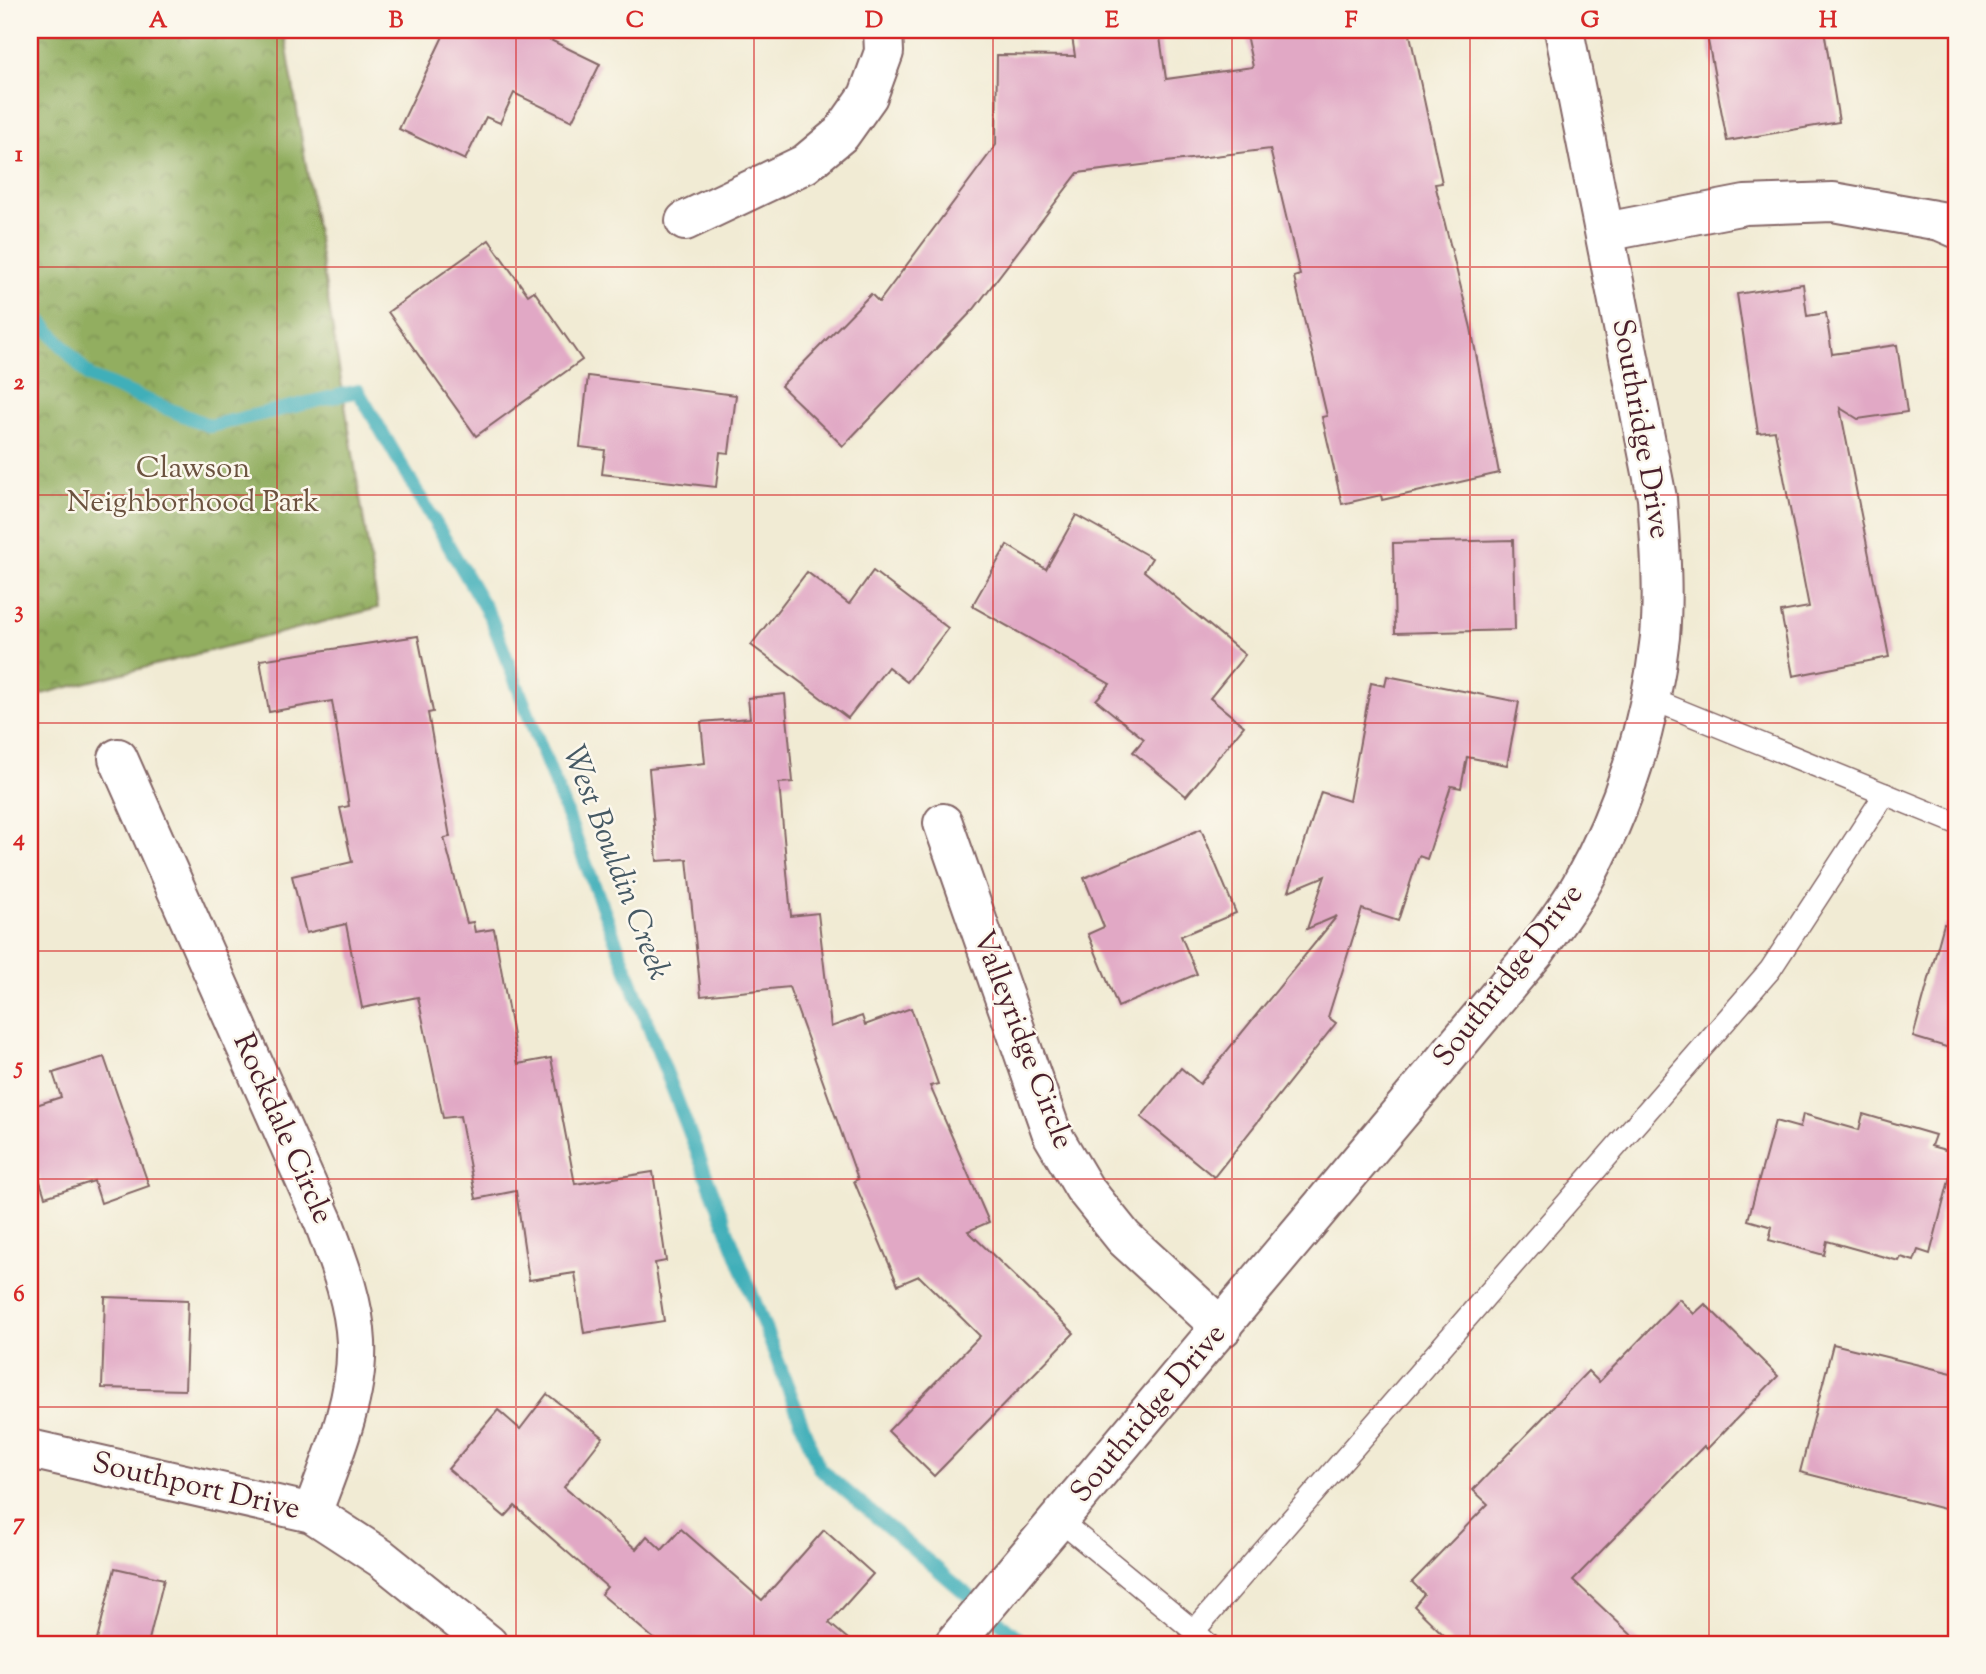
<svg xmlns="http://www.w3.org/2000/svg" width="1986" height="1674" font-family="'Sorts Mill Goudy',serif">
  <style>
    .forest { fill: url(#forest-crowns); stroke: #6e6646; stroke-width: 2 }
    .lines { fill: none; stroke-linecap: round; stroke-linejoin: round }
    .stream { stroke: #3fafb9; stroke-width: 14 }
    .building { fill: #e1a8c5 }
    .lane-casing { stroke: #846666; stroke-width: 24 }
    .street-casing { stroke: #846666; stroke-width: 42 }
    .secondary-casing { stroke: #846666; stroke-width: 42 }
    .lane { stroke: #fff; stroke-width: 21 }
    .street { stroke: #fff; stroke-width: 38 }
    .secondary { stroke: #fff; stroke-width: 38 }
    .grid { fill: none; stroke: #d62828; stroke-width: 2; stroke-opacity: 0.55 }
    .labels { text-anchor: middle; dominant-baseline: central; stroke-width: 5; stroke-linejoin: round; paint-order: stroke }
    .street-label { font-size: 30px; fill: #4a1f2b; stroke: #fbf7ec }
    .park-label { font-size: 30px; fill: #6b523f; stroke: #fbf7ec }
    .water-label { font-size: 32px; font-style: italic; fill: #465964; stroke: #fbf7ec }
    .neatline { fill: none; stroke: #d62828; stroke-width: 2.5 }
    .grid-label { font-size: 23px; text-anchor: middle; font-weight: bold; fill: #d62828 }
  </style>
  <defs>
    <pattern id="forest-crowns" width="20" height="18" patternUnits="userSpaceOnUse" patternTransform="scale(1.75)"><rect width="20" height="18" fill="#92ae60"/><path d="M2 6a3 3 0 1 1 6 0M12 15a3 3 0 1 1 6 0" fill="none" stroke="#798d4f"/></pattern>
  </defs>
  <rect width="100%" height="100%" fill="#fbf7ec"/>
  <filter id="ink" filterUnits="userSpaceOnUse"><feTurbulence type="fractalNoise" baseFrequency=".0143" numOctaves="2"/><feDisplacementMap in="SourceGraphic" scale="14" xChannelSelector="R" yChannelSelector="G"/><feConvolveMatrix kernelMatrix="1 2 1 2 8 2 1 2 1" color-interpolation-filters="sRGB"/></filter>
  <filter id="wash" filterUnits="userSpaceOnUse"><feTurbulence type="fractalNoise" baseFrequency=".00686" numOctaves="4" result="noise"/><feDisplacementMap in="SourceGraphic" scale="28" xChannelSelector="R" yChannelSelector="G"/><feGaussianBlur stdDeviation="1.57" result="paint"/><feColorMatrix in="noise" values="0 0 0 0 0 0 0 0 0 0 0 0 0 0 0 0 0 1.4 0 .05"/><feComposite in="paint" operator="in"/></filter>
  <g filter="url(#wash)">
    <rect width="100%" height="100%" fill="#f1ebd4"/>
    <path class="forest" d="M 30,30 L 284,30 L 378,608 L 30,697 Z"/>
    <g class="lines">
      <path class="stream" d="M 30,309 L 90,377 L 210,426 L 358,391 L 491,618 L 819,1468 L 1025,1644"/>
    </g>
    <g id="blocks">
      <g class="building">
        <path d="M 446,30 L 530,30 L 600,64 L 572,121 L 514,93 L 500,123 L 486,117 L 465,160 L 399,129 Z"/>
        <path d="M 1071,30 L 1159,30 L 1166,79 L 1253,67 L 1245,30 L 1409,30 L 1442,183 L 1435,184 L 1471,328 L 1499,473 L 1382,500 L 1381,495 L 1342,504 L 1322,417 L 1327,416 L 1294,277 L 1300,275 L 1270,149 L 1078,173 L 974,309 L 843,446 L 781,386 L 871,294 L 879,302 L 996,145 L 997,55 L 1075,56 Z"/>
        <path d="M 1706,30 L 1824,30 L 1839,122 L 1727,141 Z"/>
        <path d="M 489,240 L 528,295 L 534,291 L 582,360 L 476,436 L 388,312 Z"/>
        <path d="M 1803,284 L 1807,316 L 1826,313 L 1832,354 L 1897,345 L 1907,412 L 1858,419 L 1840,408 L 1889,657 L 1793,676 L 1781,612 L 1809,607 L 1775,431 L 1758,433 L 1737,294 Z"/>
        <path d="M 588,376 L 736,395 L 729,453 L 720,452 L 716,487 L 602,474 L 605,450 L 580,447 Z"/>
        <path d="M 1076,515 L 1152,558 L 1144,571 L 1245,655 L 1210,698 L 1244,726 L 1186,796 L 1133,752 L 1144,739 L 1096,700 L 1110,684 L 972,606 L 1007,545 L 1046,569 Z"/>
        <path d="M 1513,540 L 1515,630 L 1395,633 L 1393,543 Z"/>
        <path d="M 873,571 L 948,628 L 907,682 L 888,667 L 848,718 L 751,645 L 807,572 L 849,604 Z"/>
        <path d="M 418,636 L 433,712 L 428,713 L 450,837 L 444,838 L 467,923 L 473,922 L 475,932 L 494,929 L 518,1064 L 551,1058 L 575,1184 L 653,1172 L 666,1261 L 655,1263 L 664,1321 L 584,1333 L 575,1273 L 529,1280 L 516,1191 L 476,1199 L 460,1116 L 443,1118 L 418,997 L 362,1008 L 346,924 L 306,933 L 292,876 L 352,862 L 340,808 L 349,806 L 332,701 L 269,712 L 260,660 Z"/>
        <path d="M 1387,676 L 1519,702 L 1507,765 L 1467,757 L 1461,788 L 1451,786 L 1427,859 L 1419,856 L 1398,921 L 1362,909 L 1328,1017 L 1336,1023 L 1214,1177 L 1141,1117 L 1181,1068 L 1200,1084 L 1337,916 L 1307,929 L 1325,876 L 1289,891 L 1321,792 L 1349,801 L 1371,683 L 1385,686 Z"/>
        <path d="M 785,694 L 793,782 L 779,783 L 791,916 L 818,913 L 831,1027 L 862,1016 L 865,1025 L 911,1008 L 938,1084 L 930,1086 L 989,1222 L 968,1231 L 1074,1333 L 934,1476 L 888,1431 L 980,1336 L 919,1276 L 898,1285 L 854,1181 L 858,1179 L 789,987 L 701,996 L 687,859 L 657,861 L 649,769 L 705,763 L 701,722 L 750,718 L 748,698 Z"/>
        <path d="M 1201,829 L 1236,913 L 1181,936 L 1197,974 L 1118,1007 L 1088,934 L 1104,927 L 1084,878 Z"/>
        <path d="M 1944,924 L 1956,926 L 1956,1050 L 1913,1037 Z"/>
        <path d="M 104,1057 L 149,1186 L 101,1203 L 94,1181 L 45,1197 L 30,1150 L 30,1107 L 61,1097 L 53,1073 Z"/>
        <path d="M 1803,1114 L 1859,1130 L 1863,1114 L 1935,1135 L 1931,1146 L 1956,1153 L 1930,1254 L 1918,1250 L 1914,1261 L 1901,1257 L 1899,1261 L 1827,1241 L 1824,1255 L 1769,1240 L 1772,1227 L 1748,1220 L 1775,1121 L 1800,1128 Z"/>
        <path d="M 105,1297 L 188,1300 L 185,1390 L 102,1388 Z"/>
        <path d="M 1679,1299 L 1694,1314 L 1705,1304 L 1778,1376 L 1707,1449 L 1704,1446 L 1573,1580 L 1641,1644 L 1453,1644 L 1414,1606 L 1424,1594 L 1412,1582 L 1488,1504 L 1473,1490 L 1588,1371 L 1599,1382 Z"/>
        <path d="M 1833,1344 L 1956,1374 L 1956,1512 L 1800,1472 Z"/>
        <path d="M 547,1394 L 603,1437 L 564,1487 L 636,1549 L 647,1536 L 662,1550 L 681,1529 L 762,1600 L 824,1530 L 873,1574 L 829,1623 L 854,1644 L 660,1644 L 601,1594 L 607,1587 L 515,1506 L 505,1517 L 448,1469 L 498,1410 L 520,1429 Z"/>
        <path d="M 115,1568 L 164,1579 L 148,1644 L 96,1644 Z"/>
      </g>
    </g>
  </g>
  <g filter="url(#ink)">
    <use href="#blocks" fill-opacity="0" stroke="#846666" stroke-width="2"/>
    <g class="lines">
      <defs>
        <g id="lane">
          <path d="M 1649,698 L 1956,823"/>
          <path d="M 1059,1520 L 1194,1631"/>
          <path d="M 1208,1644 L 1194,1631 L 1770,970 L 1885,794"/>
        </g>
        <g id="street">
          <path d="M 685,221 L 805,164 L 841,134 L 868,96 L 884,52 L 883,30"/>
          <path d="M 1605,232 L 1745,205 L 1833,202 L 1940,221 L 1956,228"/>
          <path d="M 118,758 L 324,1223 C 338,1261 354,1300 356,1342 C 359,1397 331,1462 312,1513"/>
          <path d="M 943,823 L 1052,1134 L 1084,1188 L 1124,1238 L 1222,1328"/>
          <path d="M 30,1449 L 312,1513 L 381,1558 L 488,1644"/>
        </g>
        <path id="secondary" d="M 954,1644 L 1536,951 C 1551,929 1568,908 1581,885 C 1623,811 1651,722 1660,637 C 1664,591 1660,544 1657,498 L 1564,30"/>
      </defs>
      <use href="#lane" class="lane-casing"/>
      <use href="#street" class="street-casing"/>
      <use href="#secondary" class="secondary-casing"/>
      <use href="#lane" class="lane"/>
      <use href="#street" class="street"/>
      <use href="#secondary" class="secondary"/>
    </g>
  </g>
  <path class="grid" d="M 277,30 L 277,1644M 516,30 L 516,1644M 754,30 L 754,1644M 993,30 L 993,1644M 1232,30 L 1232,1644M 1470,30 L 1470,1644M 1709,30 L 1709,1644M 30,267 L 1956,267M 30,495 L 1956,495M 30,723 L 1956,723M 30,951 L 1956,951M 30,1179 L 1956,1179M 30,1407 L 1956,1407"/>
  <g class="labels">
    <g class="street-label">
      <text transform="translate(1640 429) rotate(80)">Southridge Drive</text>
      <text transform="translate(1509 976) rotate(-52)">Southridge Drive</text>
      <text transform="translate(1022 1040) rotate(69)">Valleyridge Circle</text>
      <text transform="translate(282 1129) rotate(66)">Rockdale Circle</text>
      <text transform="translate(1149 1414) rotate(-50)">Southridge Drive</text>
      <text transform="translate(196 1487) rotate(13)">Southport Drive</text>
    </g>
    <g class="park-label">
      <text x="193" y="469">Clawson<tspan x="193" dy="34">Neighborhood Park</tspan></text>
    </g>
    <g class="water-label">
      <text transform="translate(615 863) rotate(69)">West Bouldin Creek</text>
    </g>
  </g>
  <rect width="1986" height="1674" fill="none" stroke="#fbf7ec" stroke-width="77"/>
  <rect x="38" y="38" width="1910" height="1598" class="neatline"/>
  <g class="grid-label">
    <text x="158" y="27">A</text>
    <text x="396" y="27">B</text>
    <text x="635" y="27">C</text>
    <text x="874" y="27">D</text>
    <text x="1112" y="27">E</text>
    <text x="1351" y="27">F</text>
    <text x="1590" y="27">G</text>
    <text x="1828" y="27">H</text>
    <text x="19" y="161">1</text>
    <text x="19" y="389">2</text>
    <text x="19" y="617">3</text>
    <text x="19" y="845">4</text>
    <text x="19" y="1073">5</text>
    <text x="19" y="1301">6</text>
    <text x="19" y="1529">7</text>
  </g>
</svg>
